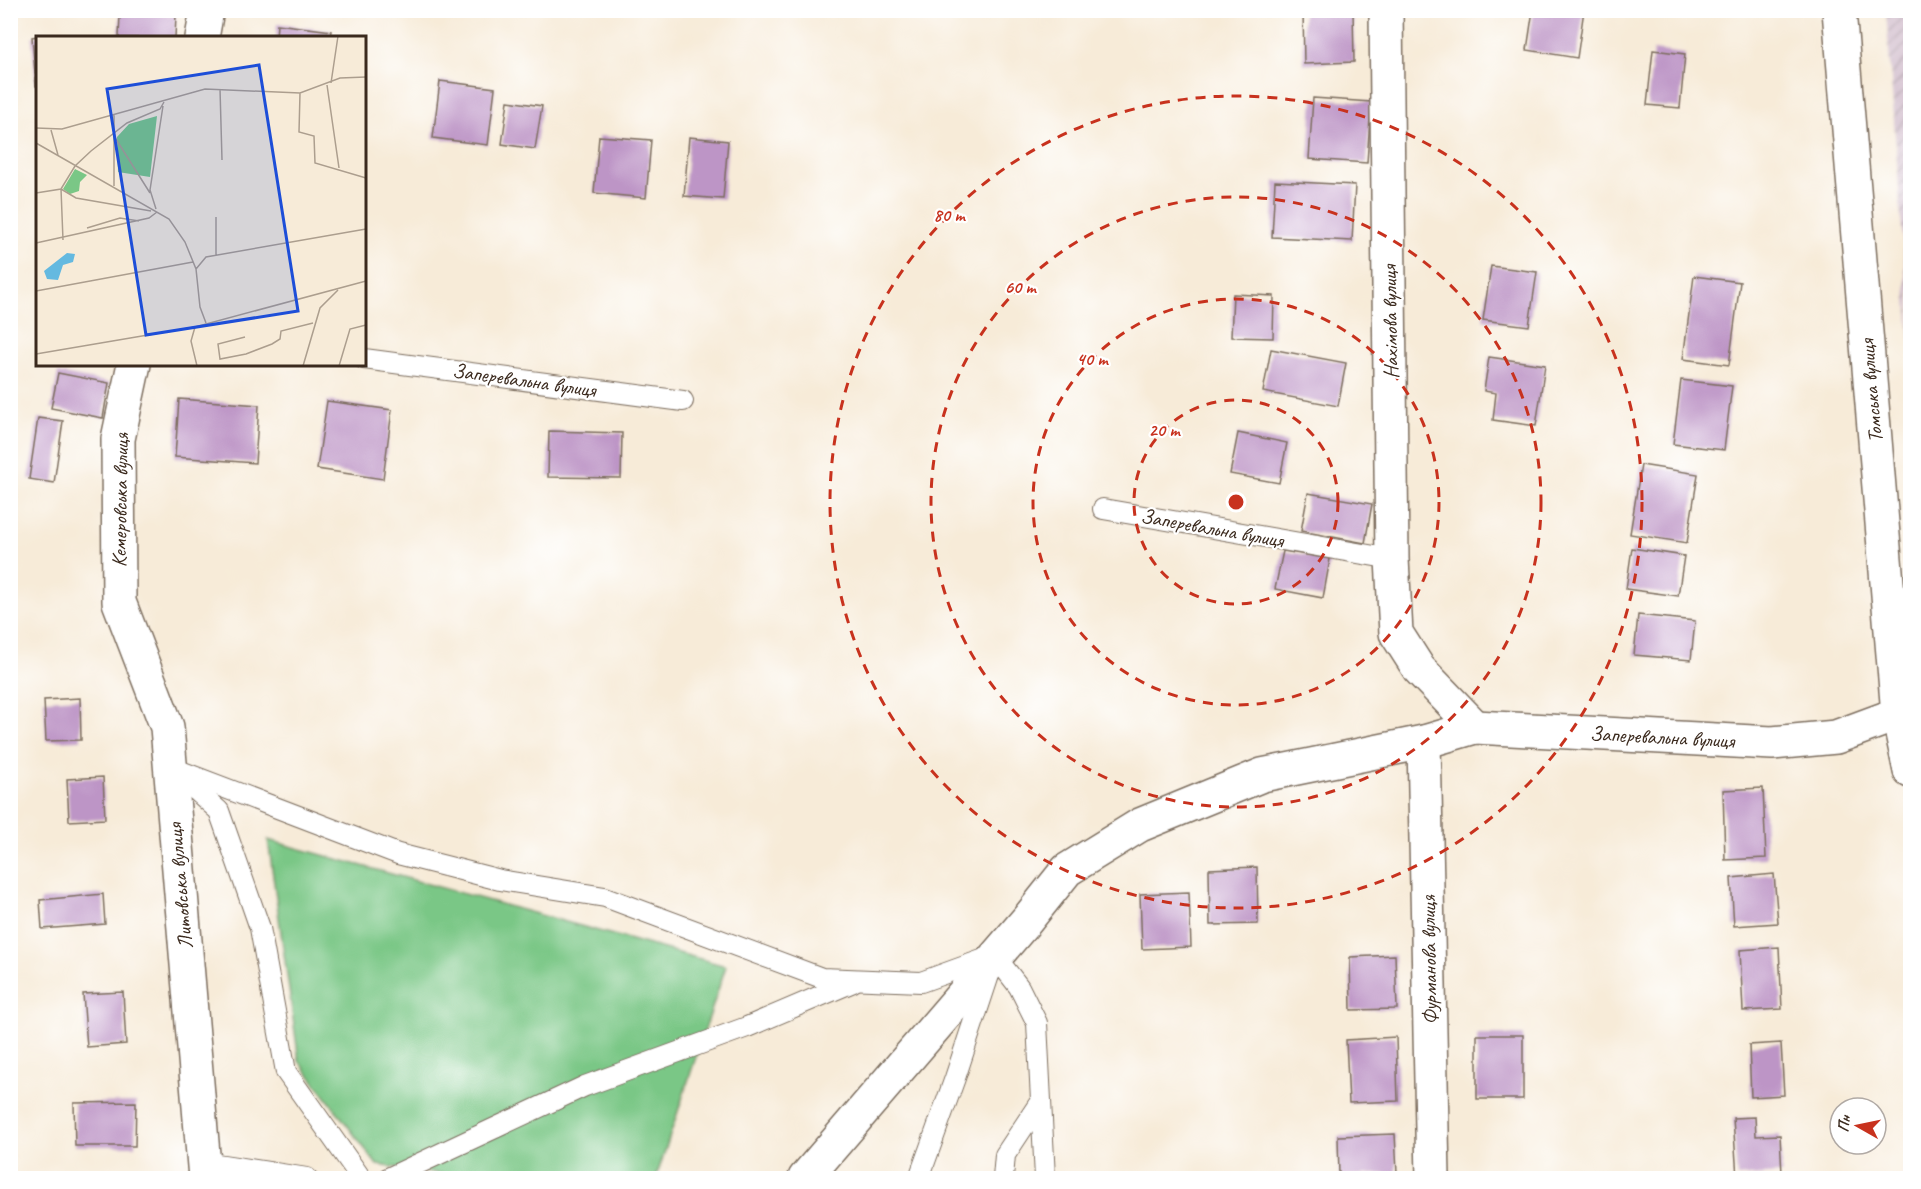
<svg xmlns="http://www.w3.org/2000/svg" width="1921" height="1189" font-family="Caveat,sans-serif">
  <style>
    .industrial { fill: url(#industrial-furrows) }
    .green { fill: #7ac786; stroke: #5a7852; stroke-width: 1.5 }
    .building { fill: #bd95c6 }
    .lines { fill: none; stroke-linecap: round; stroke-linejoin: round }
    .service-casing { stroke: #7d6e5f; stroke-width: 22 }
    .minor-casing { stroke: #7d6e5f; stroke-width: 36 }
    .service { stroke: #fff; stroke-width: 20 }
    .minor { stroke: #fff; stroke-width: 33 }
    .ring { fill: none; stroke: #c8321e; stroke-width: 3; stroke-dasharray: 10 8 }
    .labels { text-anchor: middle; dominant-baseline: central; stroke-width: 4.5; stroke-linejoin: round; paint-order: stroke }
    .street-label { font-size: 21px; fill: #3b2a1e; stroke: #fff }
    .inset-road { fill: none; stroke: #ac9e8e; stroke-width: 1.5 }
    .view { fill: #1d4ed8; fill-opacity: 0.15; stroke: #1d4ed8; stroke-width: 3 }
    .inset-edge { fill: none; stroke: #3b2a1e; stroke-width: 3 }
    .centre { fill: #c8321e; stroke: #fff; stroke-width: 3 }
    .ring-label { font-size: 18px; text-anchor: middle; font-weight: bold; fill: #c8321e; stroke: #fff; stroke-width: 4.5; stroke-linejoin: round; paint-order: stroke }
  </style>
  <defs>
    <pattern id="industrial-furrows" width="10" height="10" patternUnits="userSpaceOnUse" patternTransform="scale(1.5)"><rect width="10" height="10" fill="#d1bdcc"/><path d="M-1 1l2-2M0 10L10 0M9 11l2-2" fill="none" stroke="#ab9aa5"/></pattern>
  </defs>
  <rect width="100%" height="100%" fill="#fff"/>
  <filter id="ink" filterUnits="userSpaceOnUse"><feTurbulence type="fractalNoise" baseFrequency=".0167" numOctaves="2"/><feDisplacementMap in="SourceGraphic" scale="12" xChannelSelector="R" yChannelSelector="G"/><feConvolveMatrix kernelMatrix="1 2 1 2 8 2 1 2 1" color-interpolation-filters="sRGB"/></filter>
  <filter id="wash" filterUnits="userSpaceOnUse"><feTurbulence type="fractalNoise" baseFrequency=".008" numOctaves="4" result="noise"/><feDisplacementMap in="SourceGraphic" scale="24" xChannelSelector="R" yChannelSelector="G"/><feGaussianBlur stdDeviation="1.35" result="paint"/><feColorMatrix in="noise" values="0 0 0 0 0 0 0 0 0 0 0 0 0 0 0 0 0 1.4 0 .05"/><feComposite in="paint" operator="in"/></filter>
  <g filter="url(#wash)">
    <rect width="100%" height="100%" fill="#f7ebd8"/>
    <path class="industrial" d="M 1886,11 L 1910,11 L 1910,341 Z"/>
    <path class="green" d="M 268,840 L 726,966 L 656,1178 L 474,1178 L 377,1165 L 299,1061 Z"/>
    <g id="blocks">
      <g class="building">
        <path d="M 1303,10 L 1353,10 L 1354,62 L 1304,64 Z"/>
        <path d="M 1533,10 L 1584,10 L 1577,58 L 1527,50 Z"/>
        <path d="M 120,13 L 176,15 L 175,38 L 119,38 Z"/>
        <path d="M 277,24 L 331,31 L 330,38 L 276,38 Z"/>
        <path d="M 38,36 L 38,86 L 36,86 L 32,37 Z"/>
        <path d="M 1653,50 L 1685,54 L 1680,108 L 1647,105 Z"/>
        <path d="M 440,81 L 495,88 L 488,145 L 433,138 Z"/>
        <path d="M 1313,98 L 1371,102 L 1367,163 L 1309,159 Z"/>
        <path d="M 508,101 L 542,106 L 535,149 L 502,144 Z"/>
        <path d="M 599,136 L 651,140 L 646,198 L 594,193 Z"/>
        <path d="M 689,137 L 728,141 L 723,199 L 684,196 Z"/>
        <path d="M 1275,181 L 1355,185 L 1352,241 L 1272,237 Z"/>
        <path d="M 1491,266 L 1537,272 L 1529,326 L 1483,320 Z"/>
        <path d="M 1694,276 L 1740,282 L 1729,365 L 1683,359 Z"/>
        <path d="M 1233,294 L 1274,296 L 1273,338 L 1231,337 Z"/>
        <path d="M 1271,349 L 1346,363 L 1338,406 L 1263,392 Z"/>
        <path d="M 1489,357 L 1545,365 L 1536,426 L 1493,420 L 1496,393 L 1484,391 Z"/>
        <path d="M 58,373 L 109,383 L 103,418 L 51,408 Z"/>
        <path d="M 1681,380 L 1732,386 L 1724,450 L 1673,444 Z"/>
        <path d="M 179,399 L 259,405 L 255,463 L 175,457 Z"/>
        <path d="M 327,401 L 392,410 L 383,479 L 317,469 Z"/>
        <path d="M 38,418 L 63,421 L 54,483 L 29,479 Z"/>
        <path d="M 549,431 L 622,433 L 621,478 L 548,477 Z"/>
        <path d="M 1238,433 L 1287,443 L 1279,483 L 1230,474 Z"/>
        <path d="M 1641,465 L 1698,474 L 1687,543 L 1630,534 Z"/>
        <path d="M 1308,493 L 1372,504 L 1365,543 L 1301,531 Z"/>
        <path d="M 1632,548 L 1684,556 L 1678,596 L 1626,589 Z"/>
        <path d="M 1283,551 L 1330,559 L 1323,598 L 1275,589 Z"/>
        <path d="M 1638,615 L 1695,621 L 1691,660 L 1634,655 Z"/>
        <path d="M 80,698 L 81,740 L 46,741 L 44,700 Z"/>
        <path d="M 103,777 L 105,819 L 69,821 L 67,779 Z"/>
        <path d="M 1763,788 L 1766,858 L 1725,860 L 1723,790 Z"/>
        <path d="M 1257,867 L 1258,924 L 1210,925 L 1209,869 Z"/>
        <path d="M 1774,874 L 1778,923 L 1734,926 L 1731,878 Z"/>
        <path d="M 1189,892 L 1191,947 L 1142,949 L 1140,894 Z"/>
        <path d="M 103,894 L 105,924 L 42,929 L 40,900 Z"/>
        <path d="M 1779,947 L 1782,1009 L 1743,1011 L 1740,950 Z"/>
        <path d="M 1395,955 L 1397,1009 L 1351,1010 L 1350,957 Z"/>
        <path d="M 123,992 L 126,1044 L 87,1047 L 83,994 Z"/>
        <rect x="1477" y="1035" width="46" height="64"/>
        <path d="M 1396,1037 L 1398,1101 L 1349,1103 L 1346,1040 Z"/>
        <path d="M 1781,1043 L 1784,1095 L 1751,1097 L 1749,1045 Z"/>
        <path d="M 136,1102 L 135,1146 L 75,1146 L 74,1103 Z"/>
        <path d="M 1755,1117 L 1756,1136 L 1780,1135 L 1782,1174 L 1737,1177 L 1733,1118 Z"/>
        <path d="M 1395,1134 L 1397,1173 L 1339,1176 L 1338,1136 Z"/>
      </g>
    </g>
  </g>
  <g filter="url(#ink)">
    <use href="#blocks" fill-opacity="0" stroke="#7d6e5f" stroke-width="1.5"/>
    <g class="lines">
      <defs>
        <g id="service">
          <path d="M 364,359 L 683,401"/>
          <path d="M 1103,509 L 1392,559"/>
          <path d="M 170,767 L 398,854 L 500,880 L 605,897 L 822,978 L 921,982 L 990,957"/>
          <path d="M 180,776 L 219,811 L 260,928 L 286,1072 L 361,1178"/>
          <path d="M 995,956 L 1019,987 L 1037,1023 L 1045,1178"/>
          <path d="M 204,1162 L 307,1178"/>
          <path d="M 388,1178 L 585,1086 L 747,1027 L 853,982"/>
          <path d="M 919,1178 L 955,1078 L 989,975"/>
          <path d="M 1003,1178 L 1005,1155 L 1040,1102"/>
        </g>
        <g id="minor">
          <path d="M 1386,10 L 1392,559 L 1396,633 L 1419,669 L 1475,727"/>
          <path d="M 1839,10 L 1898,714 L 1910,771"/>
          <path d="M 202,38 L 207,10"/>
          <path d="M 134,364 L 118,439 L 119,602 L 167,727 L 205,1178"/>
          <path d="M 1424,742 L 1433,1178"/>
          <path d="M 805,1178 L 1027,920 L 1067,870 L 1140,825 L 1262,775 L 1424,742 L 1475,727 L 1772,743 L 1836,737 L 1898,714"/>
        </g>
      </defs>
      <use href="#service" class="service-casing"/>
      <use href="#minor" class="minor-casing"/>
      <use href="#service" class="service"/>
      <use href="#minor" class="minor"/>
    </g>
  </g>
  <g class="ring">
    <circle cx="1236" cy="502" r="102"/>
    <circle cx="1236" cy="502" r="203"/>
    <circle cx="1236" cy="502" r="305"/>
    <circle cx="1236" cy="502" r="406"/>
  </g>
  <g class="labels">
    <g class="street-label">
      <text transform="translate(1390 322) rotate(-91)">Нахімова вулиця</text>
      <text transform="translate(524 380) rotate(8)">Заперевальна вулиця</text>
      <text transform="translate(1871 391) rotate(-95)">Томська вулиця</text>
      <text transform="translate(120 500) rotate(-89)">Кемеровська вулиця</text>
      <text transform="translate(1212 528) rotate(10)">Заперевальна вулиця</text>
      <text transform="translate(1662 737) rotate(3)">Заперевальна вулиця</text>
      <text transform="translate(180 886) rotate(-95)">Литовська вулиця</text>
      <text transform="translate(1429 960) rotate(-91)">Фурманова вулиця</text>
    </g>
  </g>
  <g transform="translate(36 36)">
    <rect width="330" height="330" fill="#f7ebd8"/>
    <path d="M 121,80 L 114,141 L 82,136 L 81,101 L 93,88 ZM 39,133 L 51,139 L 44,146 L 43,155 L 34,158 L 27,153 Z" fill="#7ac786"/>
    <path d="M 31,217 L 39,218 L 37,226 L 27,229 L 22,244 L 11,243 L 8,235 Z" fill="#64b9e0"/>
    <path class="inset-road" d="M 295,47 L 302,0M 291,49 L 303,132M 184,53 L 186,124M 264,57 L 263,96 L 278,100 L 279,127 L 330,142M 78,78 L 78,150M 0,92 L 26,93 L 169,53 L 264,57 L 304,42 L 330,41M 15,94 L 22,119M 78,100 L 114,157M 0,107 L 133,183 L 149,206 L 160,233 L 164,271 L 170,287M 25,153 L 40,162 L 115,175M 25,153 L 27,204M 0,157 L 25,153 L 39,130 L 55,115 L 91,87 L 124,73 L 128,66M 120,173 L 114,154 L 127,70M 51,192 L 84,182 L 103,185M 0,207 L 113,182 L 121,176M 180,219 L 180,181M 160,233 L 170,221 L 330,193M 0,255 L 157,226M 159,291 L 155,305 L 161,330M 209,301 L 182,308 L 184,323 L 210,318 L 236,308 L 244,303 L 245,295 L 277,287M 0,318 L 159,291 L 330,245M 267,330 L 284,272 L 302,254M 303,330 L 314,293 L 330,289"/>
    <path class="view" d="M 223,29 L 262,275 L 110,299 L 71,53 Z"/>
    <rect width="330" height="330" class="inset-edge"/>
  </g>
  <circle cx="1236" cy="502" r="9" class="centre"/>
  <g class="ring-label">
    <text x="949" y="221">80 m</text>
    <text x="1020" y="293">60 m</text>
    <text x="1092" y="365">40 m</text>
    <text x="1164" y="436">20 m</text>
  </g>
  <rect width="1921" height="1189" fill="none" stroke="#fff" stroke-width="36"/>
  <g transform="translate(1858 1126) rotate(279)"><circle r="28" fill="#ffffff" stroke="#b1aaa5" stroke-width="1.5"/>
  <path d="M0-4.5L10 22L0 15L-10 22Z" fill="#c8321e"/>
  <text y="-9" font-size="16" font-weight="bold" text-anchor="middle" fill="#3b2a1e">Пн</text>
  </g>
</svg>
